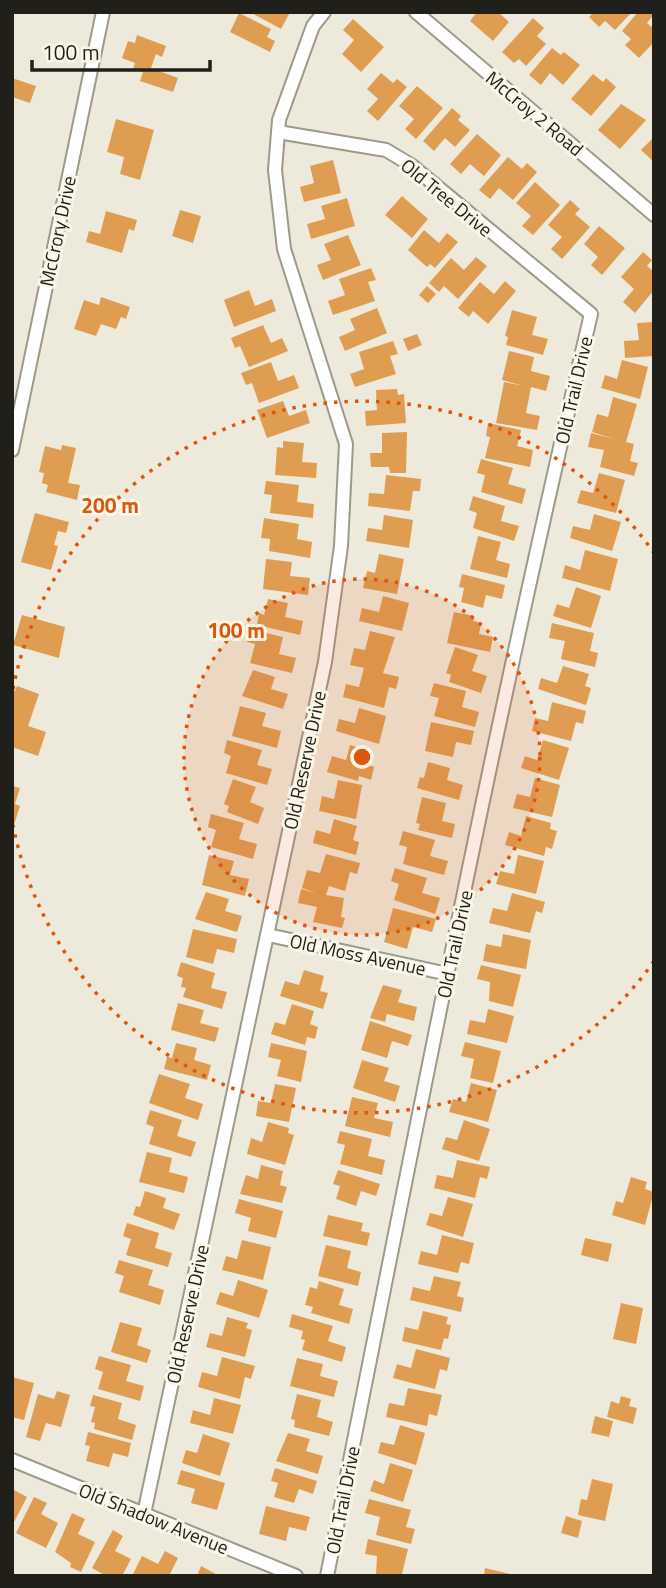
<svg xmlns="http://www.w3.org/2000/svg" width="666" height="1588" font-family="'Titillium Web',sans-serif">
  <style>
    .building { fill: #df9d52 }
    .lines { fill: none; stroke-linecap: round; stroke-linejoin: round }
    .minor-casing { stroke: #9d998b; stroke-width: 16 }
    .minor { stroke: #fff; stroke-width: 12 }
    .ring { fill: none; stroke: #de560d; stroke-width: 3.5; stroke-dasharray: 3.5 7 }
    .labels { text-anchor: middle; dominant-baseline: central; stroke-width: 6; stroke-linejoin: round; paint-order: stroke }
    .street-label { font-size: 19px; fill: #211f1a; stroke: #fbf7e8 }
    .centre { fill: #de560d; stroke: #fbf7e8; stroke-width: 3.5 }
    .ring-label { font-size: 21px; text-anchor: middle; font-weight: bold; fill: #de560d; stroke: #fbf7e8; stroke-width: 6; stroke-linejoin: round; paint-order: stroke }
  </style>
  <rect width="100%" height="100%" fill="#eeeadb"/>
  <g class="building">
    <path d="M 250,12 L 285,12 L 289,14 L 281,29 Z"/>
    <path d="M 477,12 L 498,12 L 509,22 L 493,41 L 470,21 Z"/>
    <path d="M 594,12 L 632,12 L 615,30 L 605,21 L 599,27 L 589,17 Z"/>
    <path d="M 638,12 L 654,14 L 647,23 L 654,29 L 654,42 L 639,58 L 625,45 L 631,39 L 622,31 Z"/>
    <path d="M 239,13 L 271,29 L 267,37 L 275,41 L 270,52 L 230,32 Z"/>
    <path d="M 533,18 L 544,28 L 537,36 L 546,44 L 526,66 L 519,59 L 514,63 L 502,52 Z"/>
    <path d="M 353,19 L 384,47 L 361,72 L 342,54 L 354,40 L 343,30 Z"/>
    <path d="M 137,35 L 166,46 L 162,57 L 156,54 L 151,68 L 178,78 L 173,92 L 140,81 L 143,72 L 133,69 L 135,63 L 122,58 L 128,41 L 135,43 Z"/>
    <path d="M 552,48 L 561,55 L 564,52 L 580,65 L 563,85 L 550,73 L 541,85 L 529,75 Z"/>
    <path d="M 381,73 L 393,83 L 397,79 L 407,87 L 378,121 L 367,111 L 378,99 L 367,89 Z"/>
    <path d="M 593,74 L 603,82 L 606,78 L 616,87 L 591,116 L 571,99 Z"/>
    <path d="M 12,78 L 36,86 L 30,103 L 12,97 Z"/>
    <path d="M 417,86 L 443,108 L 416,139 L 405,129 L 414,119 L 399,106 Z"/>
    <path d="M 621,104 L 646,120 L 620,149 L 598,130 Z"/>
    <path d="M 452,108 L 461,116 L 458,120 L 470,130 L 455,147 L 445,138 L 434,151 L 423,141 Z"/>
    <path d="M 116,119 L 154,130 L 140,180 L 120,174 L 124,157 L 107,152 Z"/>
    <path d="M 477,134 L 501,155 L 484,176 L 470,164 L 461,174 L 450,164 Z"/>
    <path d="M 654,137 L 654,162 L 641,150 Z"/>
    <path d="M 508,157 L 522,169 L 527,163 L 537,172 L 513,200 L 499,188 L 490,199 L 479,190 Z"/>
    <path d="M 333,160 L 341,193 L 304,202 L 300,187 L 314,183 L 310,166 Z"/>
    <path d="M 535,182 L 560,205 L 533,235 L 522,226 L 531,216 L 516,203 Z"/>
    <path d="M 402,196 L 428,219 L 412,238 L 385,215 Z"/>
    <path d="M 347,198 L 355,226 L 311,239 L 307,224 L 325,219 L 321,206 Z"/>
    <path d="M 570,200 L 580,209 L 575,214 L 590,227 L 562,259 L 551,249 L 562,237 L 548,225 Z"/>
    <path d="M 180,210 L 201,216 L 193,243 L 172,236 Z"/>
    <path d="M 106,211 L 137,220 L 134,231 L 129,229 L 122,253 L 86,242 L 89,231 L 100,234 Z"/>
    <path d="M 599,226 L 625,248 L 602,275 L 591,265 L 598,257 L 584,244 Z"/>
    <path d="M 424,230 L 439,243 L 447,233 L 458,242 L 435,268 L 430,264 L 427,267 L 408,250 Z"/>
    <path d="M 348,235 L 361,265 L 323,280 L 317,265 L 331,260 L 324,244 Z"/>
    <path d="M 643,252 L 652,260 L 647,266 L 654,272 L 654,290 L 635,313 L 623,302 L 634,289 L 621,277 Z"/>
    <path d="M 476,257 L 487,266 L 458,299 L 444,286 L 439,292 L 429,283 L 451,258 L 464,270 Z"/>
    <path d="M 371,268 L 376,280 L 368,282 L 375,301 L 333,315 L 328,301 L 345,295 L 339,279 Z"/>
    <path d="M 505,281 L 516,291 L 488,324 L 473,311 L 469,317 L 458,308 L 480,282 L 494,294 Z"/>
    <path d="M 427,286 L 436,294 L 428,303 L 419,295 Z"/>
    <path d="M 249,290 L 255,306 L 272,299 L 276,311 L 234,327 L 224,300 Z"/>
    <path d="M 101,297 L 130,307 L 126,319 L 121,317 L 116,329 L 101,324 L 96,336 L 74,329 L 84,300 L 99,305 Z"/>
    <path d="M 377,308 L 387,333 L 345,351 L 339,337 L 355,330 L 350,319 Z"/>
    <path d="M 512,310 L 537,317 L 532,335 L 548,339 L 543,355 L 506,345 L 508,337 L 505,336 Z"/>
    <path d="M 654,322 L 654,356 L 625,358 L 624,341 L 639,340 L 637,323 Z"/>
    <path d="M 263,325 L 271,343 L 282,338 L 288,351 L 249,367 L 240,346 L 235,348 L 231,338 Z"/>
    <path d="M 417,334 L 422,345 L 408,351 L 403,339 Z"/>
    <path d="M 393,341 L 398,354 L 390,356 L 396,374 L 355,387 L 350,374 L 364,369 L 359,352 Z"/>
    <path d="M 509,351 L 534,357 L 531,371 L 550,376 L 546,391 L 531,387 L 526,413 L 540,416 L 537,430 L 496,423 L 504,382 L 524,386 L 502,380 Z"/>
    <path d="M 622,360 L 648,367 L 640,399 L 601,388 L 605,375 L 617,379 Z"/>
    <path d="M 271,362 L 278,381 L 294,375 L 299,388 L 259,403 L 252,383 L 246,385 L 241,373 Z"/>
    <path d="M 397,389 L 398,395 L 404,394 L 406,423 L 366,426 L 365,411 L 377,410 L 376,390 Z"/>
    <path d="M 613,397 L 637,404 L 626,442 L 634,444 L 630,461 L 638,463 L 634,476 L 600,467 L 604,450 L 588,447 L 591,433 L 614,439 L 592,432 L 597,414 L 608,417 Z"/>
    <path d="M 283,401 L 289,416 L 306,410 L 310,423 L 267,438 L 257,410 Z"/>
    <path d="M 488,423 L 521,430 L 517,446 L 533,450 L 530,467 L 485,458 L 490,437 L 486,436 Z"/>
    <path d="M 407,432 L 406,473 L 390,473 L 389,467 L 371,467 L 370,453 L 382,453 L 382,433 Z"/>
    <path d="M 283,441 L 304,443 L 302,462 L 317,463 L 316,478 L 275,475 L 277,447 L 283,448 Z"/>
    <path d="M 62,445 L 76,448 L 68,483 L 80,485 L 77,500 L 46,492 L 48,485 L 42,483 L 44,473 L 39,472 L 45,446 L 61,450 Z"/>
    <path d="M 481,459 L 513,468 L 508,484 L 526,489 L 522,504 L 481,492 L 485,475 L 477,473 Z"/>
    <path d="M 599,473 L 625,480 L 616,513 L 577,503 L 581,490 L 593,493 Z"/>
    <path d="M 386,475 L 421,479 L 420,491 L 413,491 L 410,511 L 368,506 L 369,493 L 384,494 Z"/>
    <path d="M 266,481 L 299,485 L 297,502 L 314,504 L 313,518 L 270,513 L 272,495 L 264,494 Z"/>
    <path d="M 473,496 L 505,506 L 501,521 L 519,526 L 514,541 L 473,528 L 477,513 L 469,510 Z"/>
    <path d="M 35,513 L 69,522 L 66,533 L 58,531 L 54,545 L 58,546 L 51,570 L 21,562 Z"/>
    <path d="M 594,514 L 621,522 L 612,551 L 570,538 L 573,526 L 590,530 Z"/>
    <path d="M 384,515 L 413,520 L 409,548 L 366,541 L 368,528 L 382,530 Z"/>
    <path d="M 264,518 L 299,524 L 297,539 L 312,542 L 310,558 L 269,551 L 270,539 L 261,538 Z"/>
    <path d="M 478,536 L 501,542 L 496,560 L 510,564 L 507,578 L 470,569 Z"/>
    <path d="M 585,550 L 618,559 L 610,591 L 562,578 L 565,565 L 580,570 Z"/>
    <path d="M 379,554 L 404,559 L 397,594 L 363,588 L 367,571 L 375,573 Z"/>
    <path d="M 266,559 L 292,562 L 290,576 L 310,578 L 308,595 L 263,589 Z"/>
    <path d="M 462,574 L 505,585 L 502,599 L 486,595 L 483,608 L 461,602 L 464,588 L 459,587 Z"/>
    <path d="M 576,587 L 601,596 L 591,628 L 553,616 L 557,604 L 569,608 Z"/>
    <path d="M 383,596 L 409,603 L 402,631 L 359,621 L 362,608 L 379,612 Z"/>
    <path d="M 268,599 L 288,603 L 285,617 L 303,621 L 300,635 L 257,625 L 259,613 L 264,615 Z"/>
    <path d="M 454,612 L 474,616 L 473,621 L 481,623 L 479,634 L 493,637 L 490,652 L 447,643 Z"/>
    <path d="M 22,615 L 65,627 L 59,658 L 13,645 Z"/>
    <path d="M 552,623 L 594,633 L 590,651 L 598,653 L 595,667 L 561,659 L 565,641 L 549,638 Z"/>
    <path d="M 250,629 L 283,637 L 279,654 L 296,658 L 292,673 L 250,663 L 255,644 L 247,642 Z"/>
    <path d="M 370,631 L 395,637 L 383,673 L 399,677 L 396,689 L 389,687 L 384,708 L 343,697 L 346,684 L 359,687 L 364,668 L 350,665 L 354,648 L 365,650 Z"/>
    <path d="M 455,647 L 478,655 L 472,671 L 487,676 L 481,693 L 449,682 L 451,675 L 446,673 Z"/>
    <path d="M 563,666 L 589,674 L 585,686 L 591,688 L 586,705 L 538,689 L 541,678 L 557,683 Z"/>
    <path d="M 253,670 L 275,677 L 271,689 L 288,694 L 283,709 L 242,696 Z"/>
    <path d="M 434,683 L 466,691 L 462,707 L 479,712 L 475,727 L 434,716 L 439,698 L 430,696 Z"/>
    <path d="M 17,686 L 39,694 L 28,726 L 46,732 L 38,756 L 12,747 L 12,696 Z"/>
    <path d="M 552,702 L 586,711 L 583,724 L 576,722 L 571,741 L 532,731 L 535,718 L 548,721 Z"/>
    <path d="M 240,706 L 266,713 L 262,726 L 281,731 L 277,748 L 232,736 Z"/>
    <path d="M 359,708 L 386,716 L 379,744 L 336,731 L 339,719 L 355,723 Z"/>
    <path d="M 431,722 L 474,731 L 471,745 L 456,742 L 453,757 L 425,751 Z"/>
    <path d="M 227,740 L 262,750 L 257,765 L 272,769 L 267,785 L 226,773 L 231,756 L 224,753 Z"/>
    <path d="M 543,740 L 569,748 L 559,780 L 521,768 L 525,756 L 537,760 Z"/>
    <path d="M 350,745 L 372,751 L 368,765 L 374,767 L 371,780 L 359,776 L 358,781 L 327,772 L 332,756 L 346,760 Z"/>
    <path d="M 428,762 L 450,768 L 447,780 L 463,785 L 459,800 L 417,788 L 420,777 L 424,778 Z"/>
    <path d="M 535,778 L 560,785 L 552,817 L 513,808 L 517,794 L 530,797 Z"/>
    <path d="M 233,779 L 256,787 L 250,802 L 264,808 L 258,824 L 227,812 L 229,806 L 224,804 Z"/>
    <path d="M 338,780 L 362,785 L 356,819 L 319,811 L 322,796 L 334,799 Z"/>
    <path d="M 12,786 L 20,788 L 15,804 L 20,806 L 13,828 Z"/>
    <path d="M 422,797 L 446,803 L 442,821 L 455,824 L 452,838 L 418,830 L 420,824 L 416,823 Z"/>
    <path d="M 211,814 L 244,823 L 239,839 L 257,844 L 253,859 L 211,847 L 216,830 L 208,827 Z"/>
    <path d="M 526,816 L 551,823 L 550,829 L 557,831 L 552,849 L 546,847 L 544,856 L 505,845 L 509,832 L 521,836 Z"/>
    <path d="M 334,819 L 357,826 L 353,840 L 359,842 L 356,855 L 313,843 L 316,830 L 330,834 Z"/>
    <path d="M 403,831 L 435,840 L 430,856 L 448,861 L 444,875 L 403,864 L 407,847 L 399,845 Z"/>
    <path d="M 326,854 L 360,863 L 357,874 L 350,872 L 345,891 L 329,886 L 326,895 L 344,898 L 341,917 L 345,918 L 342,928 L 313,922 L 317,907 L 298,903 L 301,889 L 316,893 L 302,888 L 307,870 L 320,873 Z"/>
    <path d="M 209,855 L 234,861 L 230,875 L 249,879 L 245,896 L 202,885 Z"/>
    <path d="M 518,855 L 544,861 L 536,894 L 496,884 L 500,871 L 514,874 Z"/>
    <path d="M 395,868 L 427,878 L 422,893 L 440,898 L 435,914 L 394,900 L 399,884 L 391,881 Z"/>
    <path d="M 206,892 L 229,899 L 225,911 L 242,916 L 237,932 L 195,919 Z"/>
    <path d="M 512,893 L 545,902 L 542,913 L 536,911 L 530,933 L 489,923 L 493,908 L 507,911 Z"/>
    <path d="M 393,908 L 436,919 L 432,932 L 413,927 L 407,949 L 384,942 Z"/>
    <path d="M 193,929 L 237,939 L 234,953 L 217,949 L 213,964 L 186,957 Z"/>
    <path d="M 503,934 L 531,940 L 526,969 L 483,961 L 486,944 L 501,947 Z"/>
    <path d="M 181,962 L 215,973 L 211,988 L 227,992 L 222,1009 L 183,997 L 186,988 L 181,987 L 183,978 L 177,976 Z"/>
    <path d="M 481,965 L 521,975 L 513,1007 L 489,1001 L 490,982 L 477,979 Z"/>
    <path d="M 304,970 L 324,976 L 320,991 L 328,993 L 323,1009 L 280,996 L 285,981 L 299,985 Z"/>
    <path d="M 383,985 L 402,990 L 398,1002 L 417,1007 L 414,1021 L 387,1014 L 385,1022 L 370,1018 Z"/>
    <path d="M 178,1003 L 204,1010 L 200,1023 L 219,1028 L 215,1042 L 171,1030 Z"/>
    <path d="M 292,1004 L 314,1011 L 310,1024 L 318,1027 L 315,1039 L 307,1037 L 305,1045 L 271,1034 L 275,1022 L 285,1025 Z"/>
    <path d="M 488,1009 L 514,1016 L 507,1043 L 467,1034 L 470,1020 L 485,1023 Z"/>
    <path d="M 370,1021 L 412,1035 L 408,1046 L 392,1041 L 387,1058 L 361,1050 Z"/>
    <path d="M 465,1042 L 501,1051 L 493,1083 L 470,1078 L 474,1059 L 461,1056 Z"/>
    <path d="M 176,1043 L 197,1048 L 194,1060 L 211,1065 L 207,1080 L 164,1069 L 167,1057 L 172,1058 Z"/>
    <path d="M 271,1043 L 307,1051 L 301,1082 L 277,1076 L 281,1060 L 268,1057 Z"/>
    <path d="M 362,1060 L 389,1068 L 384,1081 L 400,1086 L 395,1102 L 353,1088 Z"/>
    <path d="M 159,1074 L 190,1084 L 185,1098 L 203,1104 L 198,1120 L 149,1103 Z"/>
    <path d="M 471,1083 L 497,1090 L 488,1122 L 449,1112 L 453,1099 L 466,1102 Z"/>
    <path d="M 275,1084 L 296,1088 L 289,1122 L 256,1116 L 258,1101 L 271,1103 Z"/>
    <path d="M 352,1097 L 378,1103 L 374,1118 L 393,1122 L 390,1137 L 345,1126 Z"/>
    <path d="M 150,1110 L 182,1120 L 177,1136 L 196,1142 L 191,1157 L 149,1144 L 154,1127 L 146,1124 Z"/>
    <path d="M 464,1120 L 490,1129 L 479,1161 L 442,1149 L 446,1137 L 457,1140 Z"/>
    <path d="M 268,1122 L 289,1128 L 288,1133 L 294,1135 L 285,1165 L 247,1154 L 251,1138 L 262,1142 Z"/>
    <path d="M 340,1131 L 372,1139 L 368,1156 L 385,1160 L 382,1175 L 340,1164 L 345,1145 L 337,1143 Z"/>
    <path d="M 147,1152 L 172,1158 L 169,1172 L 188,1177 L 184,1193 L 139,1182 Z"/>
    <path d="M 457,1160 L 490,1167 L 487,1179 L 480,1177 L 475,1198 L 434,1188 L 437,1175 L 453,1178 Z"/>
    <path d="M 261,1165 L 283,1171 L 280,1185 L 287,1187 L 282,1203 L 240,1194 L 246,1175 L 258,1179 Z"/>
    <path d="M 338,1170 L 380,1184 L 376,1196 L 361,1191 L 356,1206 L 336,1199 L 340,1186 L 333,1184 Z"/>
    <path d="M 631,1177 L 647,1182 L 645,1189 L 654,1192 L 645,1225 L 612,1215 L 616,1201 L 623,1203 Z"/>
    <path d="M 145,1191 L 166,1198 L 163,1208 L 180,1214 L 174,1230 L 133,1215 L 136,1206 L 140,1207 Z"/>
    <path d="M 448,1197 L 473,1204 L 463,1237 L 426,1225 L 430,1213 L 442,1216 Z"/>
    <path d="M 239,1199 L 283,1211 L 276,1238 L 248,1231 L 251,1218 L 235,1213 Z"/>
    <path d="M 328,1215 L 363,1223 L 361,1231 L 370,1233 L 367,1246 L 323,1236 Z"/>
    <path d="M 127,1223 L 159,1233 L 155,1248 L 172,1253 L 168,1267 L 126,1255 L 131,1239 L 123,1236 Z"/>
    <path d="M 442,1235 L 474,1243 L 469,1264 L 461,1262 L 458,1273 L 418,1264 L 421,1251 L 437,1255 Z"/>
    <path d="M 585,1238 L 612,1244 L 608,1262 L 581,1255 Z"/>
    <path d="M 242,1240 L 271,1247 L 263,1280 L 222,1270 L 226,1256 L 237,1259 Z"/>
    <path d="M 326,1245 L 351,1251 L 347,1268 L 361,1272 L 358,1286 L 318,1276 Z"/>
    <path d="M 119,1260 L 153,1270 L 148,1285 L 164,1290 L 160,1305 L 119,1292 L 124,1276 L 115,1273 Z"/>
    <path d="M 434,1276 L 461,1282 L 457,1296 L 464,1298 L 461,1312 L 410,1300 L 413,1287 L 430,1291 Z"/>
    <path d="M 238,1280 L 268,1290 L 259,1318 L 216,1304 L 220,1292 L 233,1296 Z"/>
    <path d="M 319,1281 L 344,1289 L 339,1305 L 353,1309 L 349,1324 L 311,1313 L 313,1307 L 305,1305 L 310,1287 L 317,1289 Z"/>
    <path d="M 621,1303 L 643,1308 L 636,1344 L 613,1339 Z"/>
    <path d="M 423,1311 L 448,1317 L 446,1324 L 451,1325 L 448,1339 L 444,1338 L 441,1350 L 402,1341 L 405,1327 L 418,1330 Z"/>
    <path d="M 292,1314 L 333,1326 L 328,1341 L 346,1347 L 342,1362 L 302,1350 L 305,1340 L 301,1339 L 303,1331 L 289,1327 Z"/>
    <path d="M 227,1317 L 248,1323 L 246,1328 L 252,1330 L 245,1357 L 206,1347 L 210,1333 L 222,1336 Z"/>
    <path d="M 120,1322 L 142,1328 L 137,1345 L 151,1350 L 147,1363 L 111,1352 Z"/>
    <path d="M 416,1349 L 450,1358 L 447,1371 L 440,1369 L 435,1389 L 393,1378 L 397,1364 L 411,1368 Z"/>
    <path d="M 99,1356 L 131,1365 L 126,1381 L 144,1386 L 140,1401 L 98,1389 L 103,1372 L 95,1369 Z"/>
    <path d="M 222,1357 L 255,1366 L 251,1379 L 245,1377 L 240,1399 L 198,1387 L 202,1372 L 217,1376 Z"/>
    <path d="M 297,1358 L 323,1364 L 320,1376 L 338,1381 L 334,1397 L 290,1386 Z"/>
    <path d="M 12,1377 L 34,1383 L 24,1420 L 12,1417 Z"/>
    <path d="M 408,1388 L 442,1395 L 437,1416 L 429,1414 L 427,1426 L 386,1417 L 389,1403 L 404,1406 Z"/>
    <path d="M 57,1391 L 70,1395 L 61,1427 L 46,1423 L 40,1441 L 26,1437 L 38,1394 L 54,1399 Z"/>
    <path d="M 297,1394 L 321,1400 L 317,1417 L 333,1422 L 329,1436 L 294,1427 L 295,1420 L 291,1419 Z"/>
    <path d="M 93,1395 L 122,1403 L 118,1419 L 136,1425 L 132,1440 L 94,1429 L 95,1423 L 91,1422 L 95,1407 L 90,1406 Z"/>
    <path d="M 621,1396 L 631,1399 L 629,1406 L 637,1408 L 633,1424 L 607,1417 L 611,1401 L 619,1404 Z"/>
    <path d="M 214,1398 L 241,1405 L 233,1434 L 190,1423 L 193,1410 L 210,1415 Z"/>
    <path d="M 595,1416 L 613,1421 L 609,1437 L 591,1433 Z"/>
    <path d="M 400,1425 L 425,1433 L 416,1465 L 378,1453 L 381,1442 L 394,1445 Z"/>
    <path d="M 88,1432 L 131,1443 L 128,1457 L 113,1453 L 109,1467 L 86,1461 L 90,1446 L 85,1445 Z"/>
    <path d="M 288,1433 L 310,1439 L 306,1451 L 323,1456 L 318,1474 L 276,1461 Z"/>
    <path d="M 203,1434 L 230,1443 L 220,1476 L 182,1463 L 186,1450 L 197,1453 Z"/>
    <path d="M 390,1463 L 413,1470 L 403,1502 L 370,1491 L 374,1480 L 384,1484 Z"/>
    <path d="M 275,1468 L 317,1481 L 313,1494 L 299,1489 L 294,1503 L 274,1497 L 278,1483 L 271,1481 Z"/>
    <path d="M 181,1470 L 225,1483 L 217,1510 L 191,1503 L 195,1489 L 177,1484 Z"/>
    <path d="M 592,1479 L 613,1484 L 605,1521 L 578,1515 L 581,1499 L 587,1500 Z"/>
    <path d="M 14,1490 L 27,1497 L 12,1526 L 12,1493 Z"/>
    <path d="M 34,1497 L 47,1503 L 41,1514 L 58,1523 L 46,1548 L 16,1533 Z"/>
    <path d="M 369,1499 L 411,1510 L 406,1527 L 415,1529 L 411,1544 L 376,1535 L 380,1517 L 365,1513 Z"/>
    <path d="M 266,1506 L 310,1517 L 306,1531 L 289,1527 L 286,1541 L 259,1534 Z"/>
    <path d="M 72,1513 L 85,1519 L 78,1534 L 95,1542 L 81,1572 L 70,1567 L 71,1563 L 55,1552 Z"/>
    <path d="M 566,1516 L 582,1521 L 578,1538 L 561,1533 Z"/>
    <path d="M 113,1530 L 123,1536 L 115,1551 L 131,1559 L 122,1576 L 106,1576 L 92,1568 Z"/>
    <path d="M 368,1539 L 408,1549 L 402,1574 L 376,1575 L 377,1556 L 365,1554 Z"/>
    <path d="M 165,1551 L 178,1558 L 169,1576 L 132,1576 L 142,1556 L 158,1564 Z"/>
    <path d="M 201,1566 L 216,1574 L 215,1576 L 197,1576 Z"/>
    <path d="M 485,1568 L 514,1575 L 514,1576 L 484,1576 Z"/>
  </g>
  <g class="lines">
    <defs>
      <g id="minor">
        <path d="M 416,12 L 654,215"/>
        <path d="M 278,132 L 386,150 L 411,165 L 591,314 C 492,732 411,1155 327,1576"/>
        <path d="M 12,450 L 103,12"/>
        <path d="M 268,935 L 448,974"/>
        <path d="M 12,1460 L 296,1576"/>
        <path d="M 144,1514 L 325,662 L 341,546 L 346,444 L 284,249 L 275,170 L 279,120 L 313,26 L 324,12"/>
      </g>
    </defs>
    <use href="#minor" class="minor-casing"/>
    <use href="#minor" class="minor"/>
  </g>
  <circle cx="362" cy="757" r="178" fill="#de560d" fill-opacity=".12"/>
  <g class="ring">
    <circle cx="362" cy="757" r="178"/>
    <path d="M654 961A356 356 0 0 1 13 825M13 689A356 356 0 0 1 654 553"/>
  </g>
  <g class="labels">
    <g class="street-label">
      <text transform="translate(535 113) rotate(40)">McCroy 2 Road</text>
      <text transform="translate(447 197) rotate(39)">Old Tree Drive</text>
      <text transform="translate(57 231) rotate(-78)">McCrory Drive</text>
      <text transform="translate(573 390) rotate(-77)">Old Trail Drive</text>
      <text transform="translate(304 760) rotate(-78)">Old Reserve Drive</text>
      <text transform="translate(454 944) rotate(-78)">Old Trail Drive</text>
      <text transform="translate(358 954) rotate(12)">Old Moss Avenue</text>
      <text transform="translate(187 1314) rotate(-78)">Old Reserve Drive</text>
      <text transform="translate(342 1500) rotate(-79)">Old Trail Drive</text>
      <text transform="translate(154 1518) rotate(22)">Old Shadow Avenue</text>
    </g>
  </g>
  <circle cx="362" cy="757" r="10" class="centre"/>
  <g class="ring-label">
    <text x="110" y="513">200 m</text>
    <text x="236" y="638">100 m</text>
  </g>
  <rect width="666" height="1588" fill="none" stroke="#211f1a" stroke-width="28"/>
  <path d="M32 60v10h178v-10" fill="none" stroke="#211f1a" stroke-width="3.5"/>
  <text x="42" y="60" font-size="21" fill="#211f1a" stroke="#fbf7e8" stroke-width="5" paint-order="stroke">100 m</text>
</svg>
